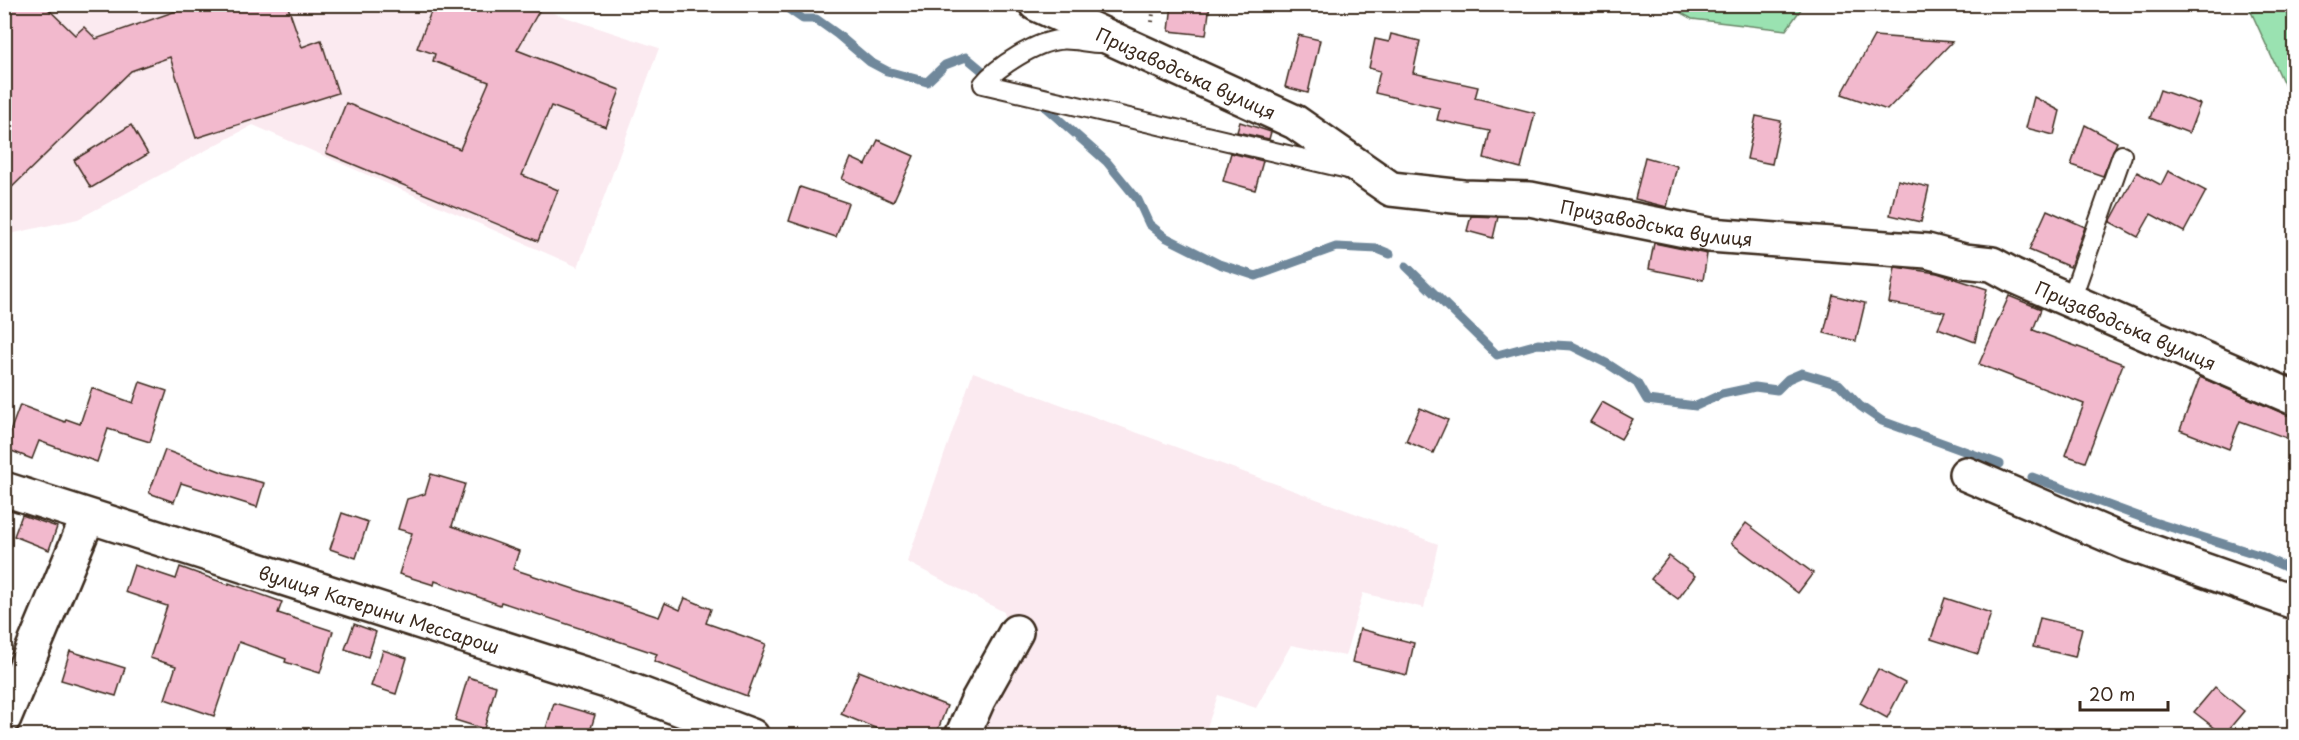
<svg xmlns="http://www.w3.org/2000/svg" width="2299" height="740" font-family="'Playpen Sans',sans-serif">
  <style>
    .built { fill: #fbeaf0 }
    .green { fill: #9ae2b1; stroke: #6a8668; stroke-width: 1.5 }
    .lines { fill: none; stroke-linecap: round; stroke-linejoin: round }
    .stream { stroke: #6f889b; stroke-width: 9 }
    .building { fill: #f2b9cd; stroke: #3b2a1e; stroke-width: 1.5 }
    .lane-casing { stroke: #3b2a1e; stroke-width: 22 }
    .street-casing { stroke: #3b2a1e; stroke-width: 38 }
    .path { stroke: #3b2a1e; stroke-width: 4; stroke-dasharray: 1.5 4.5; stroke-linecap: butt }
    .lane { stroke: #fff; stroke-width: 18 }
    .street { stroke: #fff; stroke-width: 33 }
    .labels { text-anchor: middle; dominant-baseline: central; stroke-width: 4.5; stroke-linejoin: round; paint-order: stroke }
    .street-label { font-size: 18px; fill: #3b2a1e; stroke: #fff }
  </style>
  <rect width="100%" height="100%" fill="#fff"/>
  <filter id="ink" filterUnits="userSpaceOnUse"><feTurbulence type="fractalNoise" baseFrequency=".0167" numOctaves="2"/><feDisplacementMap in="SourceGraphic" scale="12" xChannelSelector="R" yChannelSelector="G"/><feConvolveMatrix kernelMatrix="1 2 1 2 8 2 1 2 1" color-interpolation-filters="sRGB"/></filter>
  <g filter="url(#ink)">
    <g class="built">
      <path d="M 4,5 L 536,5 L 541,9 L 659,48 L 578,267 L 253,125 L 78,219 L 5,235 Z"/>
      <path d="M 973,372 L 1438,544 L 1424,608 L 1363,593 L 1345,656 L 1291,645 L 1256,708 L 1218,695 L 1204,736 L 973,735 L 1011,654 L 1004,612 L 907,562 Z"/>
    </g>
    <g class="green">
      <path d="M 1667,5 L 1804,5 L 1786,30 L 1692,19 Z"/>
      <path d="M 2248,5 L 2294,5 L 2294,106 Z"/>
    </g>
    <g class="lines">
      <g class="stream">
        <path d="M 752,4 L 787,8 L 803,19 L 816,19 L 837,34 L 870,62 L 887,71 L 927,82 L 945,65 L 966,57 L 991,78"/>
        <path d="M 1037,100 L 1107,162 L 1138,200 L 1149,224 L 1165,237 L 1219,264 L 1256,276 L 1336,247 L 1378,249 L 1390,254"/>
        <path d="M 1406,266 L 1497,355 L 1538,344 L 1572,346 L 1608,364 L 1637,383 L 1647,400 L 1696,406 L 1722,394 L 1755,387 L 1777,390 L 1788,379 L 1802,373 L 1839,384 L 1860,406 L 1882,421 L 2000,464"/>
        <path d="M 2032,477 L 2154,522 L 2259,555 L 2294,571"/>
      </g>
    </g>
    <g class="building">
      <path d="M 4,4 L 43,4 L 75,35 L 84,27 L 96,39 L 196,4 L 287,4 L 302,47 L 321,40 L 338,93 L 196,138 L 170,57 L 131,71 L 4,195 Z"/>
      <path d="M 434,4 L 543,4 L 517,50 L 620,90 L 606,127 L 551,106 L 522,175 L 558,190 L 538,241 L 326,153 L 346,103 L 460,149 L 489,82 L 433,61 L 435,54 L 417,48 Z"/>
      <path d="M 1172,4 L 1210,4 L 1206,35 L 1169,31 Z"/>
      <path d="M 1391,34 L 1420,41 L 1413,73 L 1478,87 L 1475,98 L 1535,113 L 1521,168 L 1484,158 L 1490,131 L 1437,120 L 1440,108 L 1375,93 L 1380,71 L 1369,68 L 1375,39 L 1389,42 Z"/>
      <path d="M 1298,35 L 1320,40 L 1308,93 L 1285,87 Z"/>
      <path d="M 1874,36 L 1952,42 L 1887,110 L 1842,94 Z"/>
      <path d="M 2160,90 L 2200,104 L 2189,133 L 2150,118 Z"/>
      <path d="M 2034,97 L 2060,111 L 2054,135 L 2026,128 Z"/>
      <path d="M 1756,116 L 1781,121 L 1772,164 L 1747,159 Z"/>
      <path d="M 1240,122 L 1271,132 L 1269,139 L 1237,132 Z"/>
      <path d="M 131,125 L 148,154 L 91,188 L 74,160 Z"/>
      <path d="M 2085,125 L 2117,142 L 2103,176 L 2071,165 Z"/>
      <path d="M 878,140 L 914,156 L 893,202 L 842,179 L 851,158 L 866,165 Z"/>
      <path d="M 1231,153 L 1263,161 L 1255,190 L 1223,181 Z"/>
      <path d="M 1645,157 L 1677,166 L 1667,207 L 1635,199 Z"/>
      <path d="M 2168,171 L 2206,191 L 2184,232 L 2151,214 L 2138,237 L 2110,222 L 2137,172 L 2161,185 Z"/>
      <path d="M 1898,180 L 1929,187 L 1921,222 L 1890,215 Z"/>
      <path d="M 800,187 L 848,203 L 836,237 L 789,221 Z"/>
      <path d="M 2047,210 L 2085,227 L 2070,267 L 2029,250 Z"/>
      <path d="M 1471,216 L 1498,217 L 1493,238 L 1467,231 Z"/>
      <path d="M 1654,243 L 1707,254 L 1703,280 L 1649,269 Z"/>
      <path d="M 1895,267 L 1937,273 L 1987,289 L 1975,342 L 1938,328 L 1945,312 L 1889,303 Z"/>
      <path d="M 1833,295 L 1865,303 L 1856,341 L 1824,333 Z"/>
      <path d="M 2009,296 L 2041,309 L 2033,330 L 2123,364 L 2085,462 L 2065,455 L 2084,404 L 1979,364 Z"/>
      <path d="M 2200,377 L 2287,415 L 2295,416 L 2295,441 L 2240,421 L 2229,449 L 2180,430 Z"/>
      <path d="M 140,382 L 167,391 L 150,442 L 108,429 L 97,462 L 39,441 L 32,459 L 4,448 L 20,405 L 65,422 L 66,419 L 80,424 L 92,388 L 133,403 Z"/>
      <path d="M 1602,402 L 1633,419 L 1621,439 L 1590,422 Z"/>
      <path d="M 1420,408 L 1448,420 L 1433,453 L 1406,441 Z"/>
      <path d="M 165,450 L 225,473 L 264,483 L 257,507 L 181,483 L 174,502 L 149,493 Z"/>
      <path d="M 431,474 L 465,484 L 452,526 L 519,551 L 513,569 L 659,617 L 665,603 L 680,610 L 685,598 L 711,609 L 706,623 L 766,644 L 747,696 L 654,661 L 657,654 L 501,602 L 500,605 L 435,581 L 434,585 L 399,574 L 412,533 L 398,529 L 407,499 L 425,494 Z"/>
      <path d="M 342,513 L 368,522 L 356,558 L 330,549 Z"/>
      <path d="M 22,515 L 57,527 L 49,550 L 14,536 Z"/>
      <path d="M 1746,523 L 1813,573 L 1798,593 L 1731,543 Z"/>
      <path d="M 1669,556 L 1695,576 L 1678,599 L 1651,579 Z"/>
      <path d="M 134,565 L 176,579 L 180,567 L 229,585 L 229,583 L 282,602 L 278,613 L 333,631 L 320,673 L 285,662 L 286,659 L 239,642 L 214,716 L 165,699 L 176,666 L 150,658 L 167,606 L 125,592 Z"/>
      <path d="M 1945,598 L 1991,613 L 1978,654 L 1931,639 Z"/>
      <path d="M 2040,618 L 2082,628 L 2075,657 L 2033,647 Z"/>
      <path d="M 354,624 L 376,632 L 368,657 L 345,649 Z"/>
      <path d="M 1360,629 L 1414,643 L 1407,675 L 1352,662 Z"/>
      <path d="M 383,650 L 407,658 L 396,694 L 371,686 Z"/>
      <path d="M 70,651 L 125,668 L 116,696 L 61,680 Z"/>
      <path d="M 1878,669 L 1905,683 L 1887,718 L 1860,703 Z"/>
      <path d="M 859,671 L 947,706 L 936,735 L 892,735 L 841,714 Z"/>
      <path d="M 468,677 L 496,686 L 484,729 L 455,720 Z"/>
      <path d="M 2215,687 L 2244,711 L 2224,735 L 2194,712 Z"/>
      <path d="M 554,703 L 595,715 L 589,735 L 544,735 Z"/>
    </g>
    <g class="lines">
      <defs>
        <g id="lane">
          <path d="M 1101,43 C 1087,43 1072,38 1059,40 C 1036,42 998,66 983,84 L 1348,169"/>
          <path d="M 2071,300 L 2122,155"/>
        </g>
        <g id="street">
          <path id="s1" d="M 1036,4 L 1295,122 L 1391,189 L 1463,197 L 1530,199 L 1710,235 L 1927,251 L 1964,261 L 1992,264 L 2012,275 L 2294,398"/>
          <path d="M 1966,474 L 2127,543 L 2294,602"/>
          <path id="s2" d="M 4,489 L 606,681 L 752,736"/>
          <path d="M 4,718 L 88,517"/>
          <path d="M 962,736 L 978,700 L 1016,632"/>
        </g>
      </defs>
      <use href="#lane" class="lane-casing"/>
      <use href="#street" class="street-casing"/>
      <path class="path" d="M 1152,22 L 1154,4"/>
      <use href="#lane" class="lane"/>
      <use href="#street" class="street"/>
    </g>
  </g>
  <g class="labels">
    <g class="street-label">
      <text stroke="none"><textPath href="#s1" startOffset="165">Призаводська вулиця</textPath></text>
      <text stroke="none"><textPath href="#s1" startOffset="670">Призаводська вулиця</textPath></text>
      <text stroke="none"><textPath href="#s1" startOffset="1156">Призаводська вулиця</textPath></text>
      <text stroke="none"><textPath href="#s2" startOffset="394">вулиця Катерини Мессарош</textPath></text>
    </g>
  </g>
  <rect width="2299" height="740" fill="none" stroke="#fff" stroke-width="24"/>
  <rect x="12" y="12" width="2275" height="716" fill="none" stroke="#3b2a1e" stroke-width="2" filter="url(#ink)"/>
  <path d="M2080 701v9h88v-9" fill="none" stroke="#3b2a1e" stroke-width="3"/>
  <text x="2089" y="701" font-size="18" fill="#3b2a1e" stroke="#ffffff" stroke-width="4.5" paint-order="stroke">20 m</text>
</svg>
